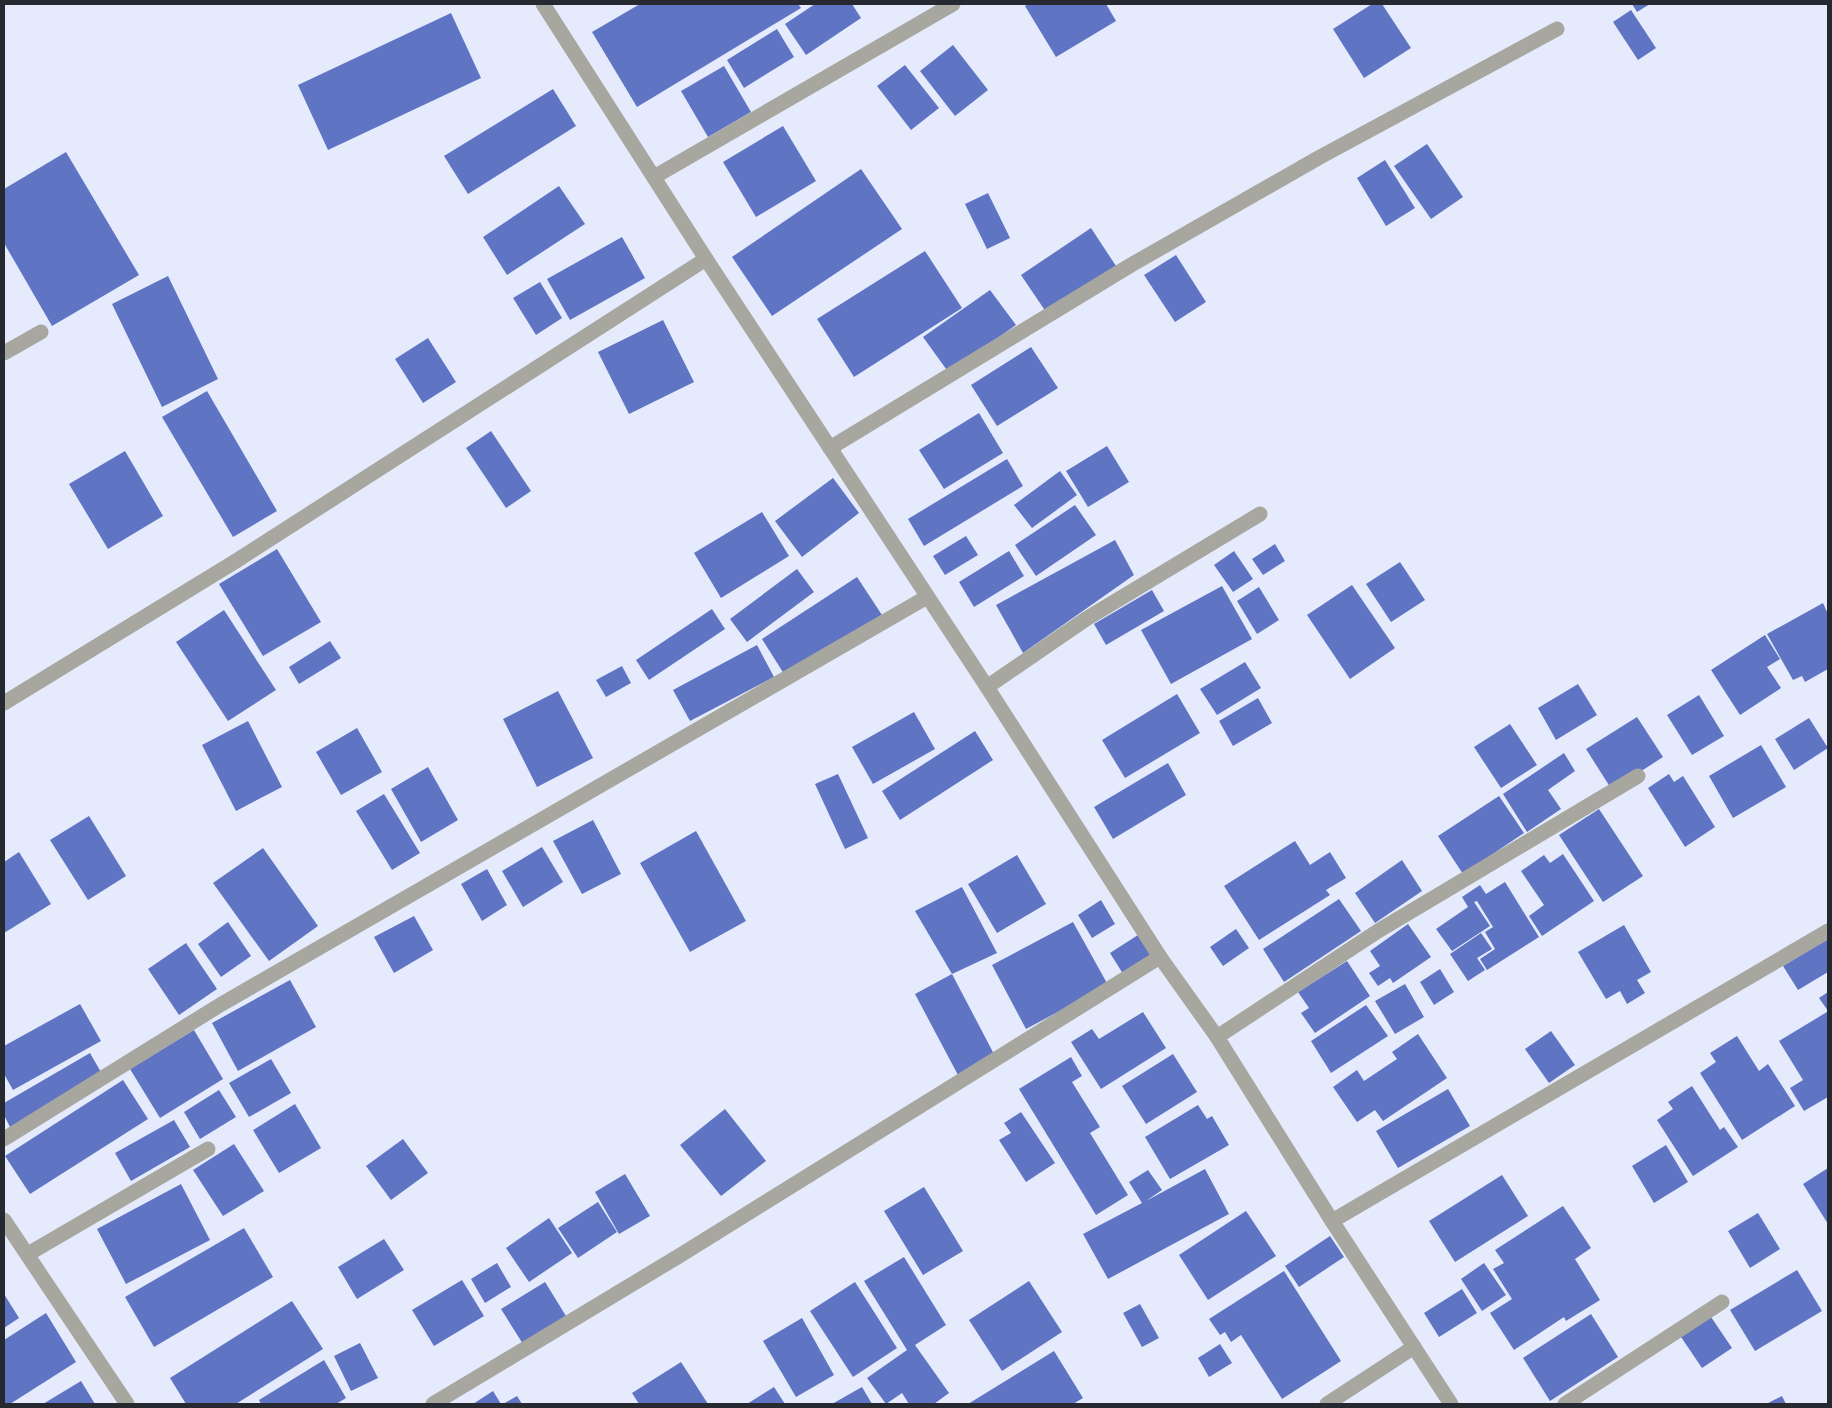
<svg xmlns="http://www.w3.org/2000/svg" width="1832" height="1408" font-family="'Golos Text',sans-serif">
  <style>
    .building { fill: #5f74c3 }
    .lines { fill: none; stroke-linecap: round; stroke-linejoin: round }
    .street { stroke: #a7a79f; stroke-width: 15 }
  </style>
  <rect width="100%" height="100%" fill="#e5ebfd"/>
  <g class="building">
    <path d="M 640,4 L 798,4 L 801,8 L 637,107 L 592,32 Z"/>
    <path d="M 815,4 L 852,4 L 861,18 L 806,55 L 785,24 Z"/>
    <path d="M 1028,4 L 1106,4 L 1116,21 L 1056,57 L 1025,6 Z"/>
    <path d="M 1372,4 L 1382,4 L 1411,48 L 1364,78 L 1333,29 Z"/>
    <path d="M 1632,4 L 1650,4 L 1637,12 Z"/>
    <path d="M 1631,10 L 1656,48 L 1638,60 L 1613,22 Z"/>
    <path d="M 451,13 L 481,78 L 328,150 L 298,85 Z"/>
    <path d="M 777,29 L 794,57 L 744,88 L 727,60 Z"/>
    <path d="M 953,45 L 988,90 L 955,116 L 920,71 Z"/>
    <path d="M 905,65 L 939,108 L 911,130 L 877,86 Z"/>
    <path d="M 724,66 L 751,112 L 708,137 L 681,91 Z"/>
    <path d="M 553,89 L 576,126 L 468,194 L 444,156 Z"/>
    <path d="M 783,126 L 816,181 L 756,217 L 723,162 Z"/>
    <path d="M 1427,144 L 1463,197 L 1431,219 L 1394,166 Z"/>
    <path d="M 66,152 L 139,275 L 52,326 L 4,243 L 4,189 Z"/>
    <path d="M 1385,160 L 1415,208 L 1386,226 L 1357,178 Z"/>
    <path d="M 861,169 L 902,229 L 772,316 L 732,257 Z"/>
    <path d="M 559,186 L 585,224 L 507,275 L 483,237 Z"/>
    <path d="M 988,193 L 1010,238 L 987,249 L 965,204 Z"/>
    <path d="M 1091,228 L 1116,266 L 1046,312 L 1021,275 Z"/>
    <path d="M 622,237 L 645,278 L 570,320 L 547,279 Z"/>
    <path d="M 925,251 L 962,308 L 854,377 L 817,319 Z"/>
    <path d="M 1176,255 L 1206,302 L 1175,322 L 1144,275 Z"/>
    <path d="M 168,276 L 218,379 L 162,407 L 112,304 Z"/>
    <path d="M 540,282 L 562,318 L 536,335 L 513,298 Z"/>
    <path d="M 990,290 L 1016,325 L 949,373 L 923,337 Z"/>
    <path d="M 663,320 L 694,382 L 629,414 L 598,352 Z"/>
    <path d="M 428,338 L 456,382 L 423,403 L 395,359 Z"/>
    <path d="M 1031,347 L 1058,388 L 997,426 L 971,385 Z"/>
    <path d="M 207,391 L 277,511 L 233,537 L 162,417 Z"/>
    <path d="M 979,413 L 1003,453 L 944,489 L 919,450 Z"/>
    <path d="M 491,431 L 531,491 L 506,508 L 466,448 Z"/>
    <path d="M 1107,446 L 1129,482 L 1088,507 L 1066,471 Z"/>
    <path d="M 125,451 L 163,516 L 108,549 L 69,484 Z"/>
    <path d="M 1007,459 L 1023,486 L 924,546 L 908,519 Z"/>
    <path d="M 1060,471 L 1077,495 L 1032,528 L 1014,505 Z"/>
    <path d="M 833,478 L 859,513 L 802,557 L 775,521 Z"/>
    <path d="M 1075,505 L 1096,535 L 1036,576 L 1015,545 Z"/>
    <path d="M 762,512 L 789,556 L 721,598 L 694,553 Z"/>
    <path d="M 966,536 L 978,555 L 945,575 L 933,556 Z"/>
    <path d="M 1115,540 L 1134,575 L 1023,653 L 996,605 Z"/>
    <path d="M 1275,544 L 1285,561 L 1263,575 L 1252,559 Z"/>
    <path d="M 277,549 L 321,622 L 263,656 L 219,584 Z"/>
    <path d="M 1009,551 L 1024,576 L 974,607 L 959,582 Z"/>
    <path d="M 1234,551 L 1253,579 L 1233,592 L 1214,565 Z"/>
    <path d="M 1400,562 L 1425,600 L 1391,622 L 1366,584 Z"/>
    <path d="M 797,569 L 814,592 L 747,642 L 730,619 Z"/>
    <path d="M 857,577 L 882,615 L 786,677 L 762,639 Z"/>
    <path d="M 1352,585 L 1395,648 L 1350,679 L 1307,615 Z"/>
    <path d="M 1222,586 L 1252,639 L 1171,684 L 1141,630 Z"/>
    <path d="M 1259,587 L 1279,620 L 1257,634 L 1237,601 Z"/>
    <path d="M 1152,590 L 1164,611 L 1106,645 L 1094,624 Z"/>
    <path d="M 1823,603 L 1828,614 L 1828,669 L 1805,682 L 1802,676 L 1793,680 L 1767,634 Z"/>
    <path d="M 712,609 L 725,629 L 649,680 L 636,660 Z"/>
    <path d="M 224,610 L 276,690 L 228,721 L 176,642 Z"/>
    <path d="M 1765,635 L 1780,659 L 1767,667 L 1781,688 L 1740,715 L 1711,670 Z"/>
    <path d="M 330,641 L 341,658 L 299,684 L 289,667 Z"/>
    <path d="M 757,645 L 774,677 L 690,721 L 673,690 Z"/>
    <path d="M 1245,662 L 1261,688 L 1217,715 L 1200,689 Z"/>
    <path d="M 622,666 L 631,683 L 606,697 L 596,680 Z"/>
    <path d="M 1578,684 L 1597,715 L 1556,740 L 1538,708 Z"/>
    <path d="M 558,691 L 593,758 L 537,787 L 503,719 Z"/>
    <path d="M 1177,694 L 1200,733 L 1125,778 L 1102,740 Z"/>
    <path d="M 1699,695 L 1724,736 L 1692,755 L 1667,715 Z"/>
    <path d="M 1258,698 L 1272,723 L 1233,746 L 1219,721 Z"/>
    <path d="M 914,712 L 935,749 L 873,784 L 852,747 Z"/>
    <path d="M 1637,717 L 1663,757 L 1612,790 L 1586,749 Z"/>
    <path d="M 1809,718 L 1828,748 L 1794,770 L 1775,739 Z"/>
    <path d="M 248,721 L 282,787 L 236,811 L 202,745 Z"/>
    <path d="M 1510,724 L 1537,765 L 1501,788 L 1474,747 Z"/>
    <path d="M 357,728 L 382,772 L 341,795 L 316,752 Z"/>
    <path d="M 975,731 L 993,760 L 900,820 L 882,791 Z"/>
    <path d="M 1761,745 L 1786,787 L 1733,818 L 1709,776 Z"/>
    <path d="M 1564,753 L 1575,771 L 1548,790 L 1561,809 L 1527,832 L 1503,794 Z"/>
    <path d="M 1168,763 L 1186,795 L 1113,839 L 1094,807 Z"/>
    <path d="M 428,767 L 458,820 L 421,842 L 391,789 Z"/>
    <path d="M 838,774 L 868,838 L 845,849 L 815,784 Z"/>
    <path d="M 1669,774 L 1674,782 L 1683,776 L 1715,827 L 1685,847 L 1648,788 Z"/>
    <path d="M 384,794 L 420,853 L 392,870 L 356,811 Z"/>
    <path d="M 1499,796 L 1524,833 L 1463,874 L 1438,836 Z"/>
    <path d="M 1599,809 L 1643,876 L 1603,902 L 1559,835 Z"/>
    <path d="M 89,816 L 126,876 L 88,900 L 50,840 Z"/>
    <path d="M 593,820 L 621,874 L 582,894 L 553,841 Z"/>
    <path d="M 696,831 L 746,921 L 690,952 L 640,863 Z"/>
    <path d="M 1295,841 L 1310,865 L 1330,852 L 1346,878 L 1326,890 L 1330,895 L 1259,940 L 1224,886 Z"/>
    <path d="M 542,847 L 563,882 L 523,907 L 502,871 Z"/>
    <path d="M 263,848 L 318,926 L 269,961 L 213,883 Z"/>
    <path d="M 19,852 L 51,904 L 4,933 L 4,862 Z"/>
    <path d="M 1563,854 L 1594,901 L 1542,936 L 1529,916 L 1544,905 L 1521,871 L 1544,855 L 1550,863 Z"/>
    <path d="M 1017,855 L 1046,904 L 997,933 L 968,884 Z"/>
    <path d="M 1402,860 L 1422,891 L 1375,923 L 1355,893 Z"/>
    <path d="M 487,869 L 507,905 L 482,921 L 461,884 Z"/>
    <path d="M 1505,882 L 1539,937 L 1487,970 L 1480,959 L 1495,949 L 1485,932 L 1493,927 L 1477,901 L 1474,902 L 1490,926 L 1452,951 L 1436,929 L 1468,907 L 1462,897 L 1480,885 L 1486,894 Z"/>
    <path d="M 962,887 L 997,953 L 952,974 L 915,911 Z"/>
    <path d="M 1339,899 L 1361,931 L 1284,982 L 1263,949 Z"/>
    <path d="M 1101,900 L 1115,924 L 1092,938 L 1078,915 Z"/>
    <path d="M 414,916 L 433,950 L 394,973 L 374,937 Z"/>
    <path d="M 228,922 L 251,956 L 221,977 L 198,944 Z"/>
    <path d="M 1073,922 L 1108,985 L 1026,1029 L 992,965 Z"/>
    <path d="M 1408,924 L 1431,957 L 1393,983 L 1390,978 L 1378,986 L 1369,973 L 1380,966 L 1370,951 Z"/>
    <path d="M 1624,925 L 1651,972 L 1637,980 L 1645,993 L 1627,1004 L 1620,991 L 1606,999 L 1578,952 Z"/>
    <path d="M 1236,929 L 1249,948 L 1223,966 L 1210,947 Z"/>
    <path d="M 1481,933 L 1492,949 L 1477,958 L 1485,970 L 1468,981 L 1450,954 Z"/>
    <path d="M 1138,935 L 1153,959 L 1125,977 L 1110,953 Z"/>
    <path d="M 1828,939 L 1828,972 L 1798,990 L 1783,966 Z"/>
    <path d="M 186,943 L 217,989 L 179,1015 L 148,969 Z"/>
    <path d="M 1347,961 L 1370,996 L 1315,1033 L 1301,1013 L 1309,1008 L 1298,992 Z"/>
    <path d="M 1440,969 L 1454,992 L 1434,1005 L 1420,982 Z"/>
    <path d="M 952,974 L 995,1056 L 958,1075 L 915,994 Z"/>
    <path d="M 290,980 L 316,1027 L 238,1071 L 212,1023 Z"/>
    <path d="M 1405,984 L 1424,1017 L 1395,1034 L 1375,1001 Z"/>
    <path d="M 1828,992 L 1828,1011 L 1819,998 Z"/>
    <path d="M 80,1004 L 101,1041 L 13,1090 L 4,1074 L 4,1046 Z"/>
    <path d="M 1366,1005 L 1388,1036 L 1331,1073 L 1311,1041 Z"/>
    <path d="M 1143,1012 L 1166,1048 L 1101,1089 L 1071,1042 L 1092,1029 L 1099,1039 Z"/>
    <path d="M 1827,1012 L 1828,1097 L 1804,1111 L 1790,1088 L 1803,1080 L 1779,1041 Z"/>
    <path d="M 194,1030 L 223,1079 L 160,1118 L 130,1069 Z"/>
    <path d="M 1551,1031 L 1575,1065 L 1549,1083 L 1525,1049 Z"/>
    <path d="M 1418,1034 L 1447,1078 L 1383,1121 L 1375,1110 L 1357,1122 L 1333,1087 L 1357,1070 L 1364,1081 L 1397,1059 L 1392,1052 Z"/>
    <path d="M 1737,1036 L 1759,1071 L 1768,1064 L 1795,1106 L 1742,1140 L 1700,1073 L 1716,1062 L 1710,1053 Z"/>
    <path d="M 90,1053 L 102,1074 L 10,1127 L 4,1115 L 4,1103 Z"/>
    <path d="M 1173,1054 L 1197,1092 L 1146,1124 L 1122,1086 Z"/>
    <path d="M 1071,1057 L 1082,1076 L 1072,1082 L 1100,1127 L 1090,1133 L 1128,1195 L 1096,1215 L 1019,1089 Z"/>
    <path d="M 271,1059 L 291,1093 L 249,1117 L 229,1083 Z"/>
    <path d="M 123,1080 L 148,1119 L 30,1194 L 5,1156 Z"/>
    <path d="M 1692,1086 L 1720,1130 L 1724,1127 L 1738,1147 L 1693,1176 L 1657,1120 L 1673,1109 L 1668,1102 Z"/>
    <path d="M 1448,1089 L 1470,1126 L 1398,1168 L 1376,1131 Z"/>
    <path d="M 219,1090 L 236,1117 L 200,1139 L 184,1112 Z"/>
    <path d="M 295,1104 L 321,1148 L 279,1173 L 253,1130 Z"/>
    <path d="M 1198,1105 L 1207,1119 L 1212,1116 L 1229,1145 L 1170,1179 L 1145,1137 Z"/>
    <path d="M 725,1109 L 766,1161 L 721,1196 L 680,1145 Z"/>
    <path d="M 1021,1112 L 1055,1163 L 1026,1182 L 999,1140 L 1011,1133 L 1004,1123 Z"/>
    <path d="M 174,1120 L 190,1147 L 131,1181 L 115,1153 Z"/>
    <path d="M 403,1139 L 428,1173 L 391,1200 L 366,1166 Z"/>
    <path d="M 234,1144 L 264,1191 L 223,1216 L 193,1170 Z"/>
    <path d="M 1666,1145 L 1688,1182 L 1654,1203 L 1632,1166 Z"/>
    <path d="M 1828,1168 L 1828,1224 L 1803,1184 Z"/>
    <path d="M 1205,1169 L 1229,1214 L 1108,1279 L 1083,1234 L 1142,1203 L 1129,1182 L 1148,1170 L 1162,1190 L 1146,1201 Z"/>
    <path d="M 625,1174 L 650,1216 L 619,1234 L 595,1192 Z"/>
    <path d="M 1502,1175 L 1528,1216 L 1455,1262 L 1429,1221 Z"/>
    <path d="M 181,1184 L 210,1240 L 126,1284 L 97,1229 Z"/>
    <path d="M 924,1187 L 963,1251 L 923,1275 L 884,1211 Z"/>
    <path d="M 598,1202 L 617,1232 L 578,1258 L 558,1228 Z"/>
    <path d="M 1563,1206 L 1591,1248 L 1575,1259 L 1600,1300 L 1566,1321 L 1564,1317 L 1514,1350 L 1490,1313 L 1512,1299 L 1493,1269 L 1504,1263 L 1495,1250 Z"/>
    <path d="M 1246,1211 L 1276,1256 L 1208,1300 L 1179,1255 Z"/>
    <path d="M 1758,1213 L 1780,1249 L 1750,1268 L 1728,1231 Z"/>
    <path d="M 549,1218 L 572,1253 L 529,1282 L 506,1248 Z"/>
    <path d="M 244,1228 L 273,1277 L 154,1347 L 125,1297 Z"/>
    <path d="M 1330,1236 L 1344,1257 L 1299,1287 L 1285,1266 Z"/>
    <path d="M 384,1239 L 404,1270 L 357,1299 L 338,1267 Z"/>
    <path d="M 904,1257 L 946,1325 L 915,1345 L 949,1393 L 934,1404 L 909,1404 L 902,1393 L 886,1404 L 867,1378 L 907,1350 L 864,1281 Z"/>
    <path d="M 497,1263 L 511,1287 L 485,1303 L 471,1279 Z"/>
    <path d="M 1484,1263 L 1506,1295 L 1482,1311 L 1461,1279 Z"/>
    <path d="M 1797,1270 L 1822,1311 L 1755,1351 L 1730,1310 Z"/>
    <path d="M 1284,1271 L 1341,1361 L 1282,1399 L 1241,1335 L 1231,1342 L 1225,1332 L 1220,1335 L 1209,1319 Z"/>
    <path d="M 462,1280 L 484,1316 L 434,1346 L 412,1310 Z"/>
    <path d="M 1029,1281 L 1062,1332 L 1002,1371 L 969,1320 Z"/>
    <path d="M 545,1282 L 566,1316 L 523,1344 L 501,1309 Z"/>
    <path d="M 855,1282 L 897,1348 L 853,1377 L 810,1311 Z"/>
    <path d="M 1462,1289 L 1477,1313 L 1439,1337 L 1424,1313 Z"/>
    <path d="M 4,1294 L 19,1318 L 4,1328 Z"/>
    <path d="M 292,1301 L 323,1349 L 236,1404 L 186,1404 L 170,1378 Z"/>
    <path d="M 1140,1304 L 1159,1338 L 1142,1347 L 1123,1313 Z"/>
    <path d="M 46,1313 L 76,1362 L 10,1404 L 4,1404 L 4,1340 Z"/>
    <path d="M 1591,1314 L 1618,1357 L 1550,1401 L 1523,1358 Z"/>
    <path d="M 1711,1317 L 1732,1348 L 1702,1368 L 1681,1337 Z"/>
    <path d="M 802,1318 L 834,1375 L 796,1397 L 763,1341 Z"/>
    <path d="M 360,1343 L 378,1378 L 351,1391 L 334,1356 Z"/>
    <path d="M 1220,1344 L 1232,1363 L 1209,1377 L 1198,1358 Z"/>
    <path d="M 1054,1351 L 1083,1398 L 1073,1404 L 968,1404 Z"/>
    <path d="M 324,1360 L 346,1398 L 336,1404 L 261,1404 L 259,1400 Z"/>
    <path d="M 681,1362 L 708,1404 L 639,1404 L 632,1393 Z"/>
    <path d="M 81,1381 L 95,1404 L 43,1404 Z"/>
    <path d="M 774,1387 L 785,1404 L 747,1404 Z"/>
    <path d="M 862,1387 L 872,1404 L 832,1404 Z"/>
    <path d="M 493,1391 L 501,1404 L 473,1404 Z"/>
    <path d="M 517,1396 L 522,1404 L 503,1404 Z"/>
    <path d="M 1782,1396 L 1786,1404 L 1766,1404 Z"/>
  </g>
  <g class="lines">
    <g class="street">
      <path d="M 543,4 L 706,259 L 987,687 L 1160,957 L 1217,1037 L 1332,1221 L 1451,1404"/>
      <path d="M 654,177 L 953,4"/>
      <path d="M 4,353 L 41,332"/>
      <path d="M 830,448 L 1131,265 L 1320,157 L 1557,29"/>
      <path d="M 987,687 L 1086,619 L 1260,514"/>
      <path d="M 4,703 L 236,561 L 706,259"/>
      <path d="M 1217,1037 L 1378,931 L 1638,776"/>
      <path d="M 4,1139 L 220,1005 L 927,597"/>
      <path d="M 4,1220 L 127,1404"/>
      <path d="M 1332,1221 L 1828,931"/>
      <path d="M 28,1254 L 208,1149"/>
      <path d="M 433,1404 L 679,1256 L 1160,957"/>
      <path d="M 1327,1404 L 1414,1347"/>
      <path d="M 1565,1404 L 1722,1302"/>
    </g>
  </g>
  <rect width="1832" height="1408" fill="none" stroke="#272930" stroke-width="10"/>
</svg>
